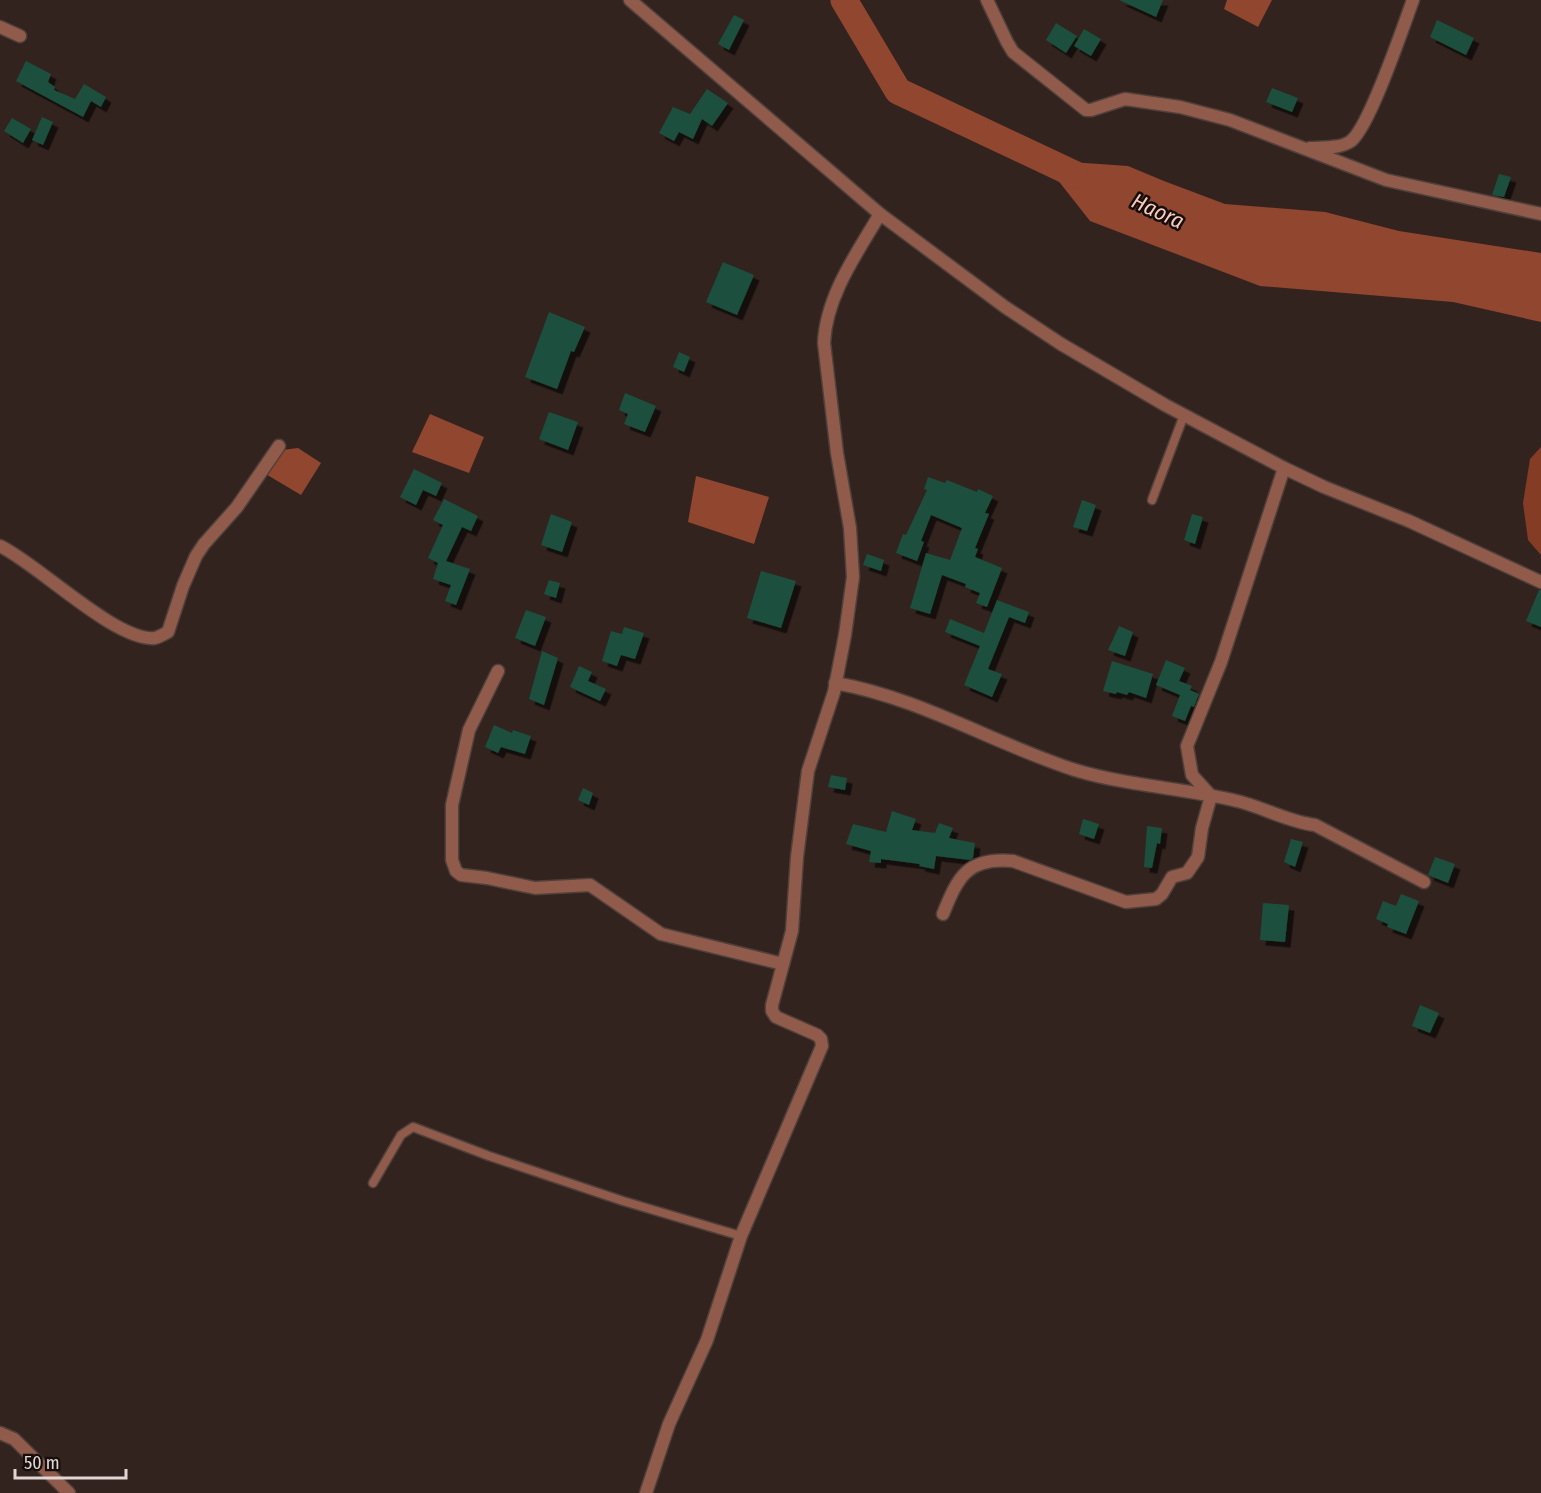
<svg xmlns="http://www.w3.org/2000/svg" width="1541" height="1493" font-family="'Fira Sans Condensed',sans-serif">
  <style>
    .forest { fill: #853c25 }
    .water { fill: #90462f }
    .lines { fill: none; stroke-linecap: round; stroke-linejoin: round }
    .river { stroke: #90462f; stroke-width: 27 }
    .building { fill: #1a503e; filter: url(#shadow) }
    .service-casing { stroke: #4f403b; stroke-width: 11 }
    .minor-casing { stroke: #4f403b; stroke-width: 15 }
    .service { stroke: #915b4b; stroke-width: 8 }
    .minor { stroke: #915b4b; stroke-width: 12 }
    .labels { text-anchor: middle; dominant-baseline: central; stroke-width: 5; stroke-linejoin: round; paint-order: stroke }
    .water-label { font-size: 22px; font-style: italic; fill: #f9cbbd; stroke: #150e0c }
  </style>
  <defs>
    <filter id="shadow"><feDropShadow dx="5.5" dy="5.5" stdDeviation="0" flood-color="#0009"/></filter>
  </defs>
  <rect width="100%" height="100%" fill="#33231e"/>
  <path class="forest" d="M 1541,447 L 1541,555 L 1528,540 L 1523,503 L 1530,459 Z"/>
  <g class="water">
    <path d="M 1227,0 L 1272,0 L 1258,27 L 1224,9 Z"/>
    <path d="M 1042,160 L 1128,166 L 1164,181 L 1225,204 L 1325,212 L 1399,231 L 1541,253 L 1541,322 L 1453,302 L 1260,286 L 1090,221 Z"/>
    <path d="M 430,414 L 484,437 L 469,473 L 412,452 Z"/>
    <path d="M 298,448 L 321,463 L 301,495 L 264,473 L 282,450 Z"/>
    <path d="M 696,476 L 769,497 L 754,544 L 688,522 Z"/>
  </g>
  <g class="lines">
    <path class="river" d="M 844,0 L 898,91 L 1074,174"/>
  </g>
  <g class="building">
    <path d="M 1119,0 L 1163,0 L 1156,17 Z"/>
    <path d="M 734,15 L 744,20 L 729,50 L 718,44 Z"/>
    <path d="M 1437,20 L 1474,38 L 1466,55 L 1430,37 Z"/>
    <path d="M 1056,23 L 1077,36 L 1066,53 L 1046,40 Z"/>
    <path d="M 1084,29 L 1101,39 L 1091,56 L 1074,46 Z"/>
    <path d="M 26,61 L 51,74 L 48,82 L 55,87 L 54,90 L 75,99 L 84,84 L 106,97 L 101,107 L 91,101 L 83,117 L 16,81 Z"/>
    <path d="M 1272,88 L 1298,98 L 1292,112 L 1266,102 Z"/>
    <path d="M 707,89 L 728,103 L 712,126 L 702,119 L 693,139 L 679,132 L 674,141 L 659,133 L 673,107 L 690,114 Z"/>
    <path d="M 42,117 L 53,122 L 43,145 L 32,140 Z"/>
    <path d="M 12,118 L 31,129 L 23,143 L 4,131 Z"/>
    <path d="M 1499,174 L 1511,177 L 1504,197 L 1492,195 Z"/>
    <path d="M 723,262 L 754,275 L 737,315 L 706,302 Z"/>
    <path d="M 549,312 L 585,327 L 574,352 L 571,351 L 557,389 L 525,377 Z"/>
    <path d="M 679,352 L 690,357 L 684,372 L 673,367 Z"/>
    <path d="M 625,393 L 656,406 L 645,432 L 624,424 L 628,414 L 619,410 Z"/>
    <path d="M 549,412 L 578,422 L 568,450 L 539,439 Z"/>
    <path d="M 414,469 L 442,483 L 436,496 L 423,490 L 416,505 L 400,497 Z"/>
    <path d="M 928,477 L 945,483 L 947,480 L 977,492 L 978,489 L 993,496 L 985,513 L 989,514 L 975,548 L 978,549 L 975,557 L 1002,568 L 987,607 L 976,603 L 980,593 L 965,587 L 966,584 L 942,575 L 930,614 L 910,608 L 926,553 L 950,560 L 962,528 L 931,515 L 921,541 L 924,542 L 917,561 L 896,553 L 903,534 L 906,535 L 927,490 L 924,489 Z"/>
    <path d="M 444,499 L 478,516 L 471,531 L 462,527 L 446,561 L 470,569 L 456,605 L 445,601 L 451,585 L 433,579 L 438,563 L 428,558 L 443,525 L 433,520 Z"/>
    <path d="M 1082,500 L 1096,505 L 1087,531 L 1073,527 Z"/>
    <path d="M 551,514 L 572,522 L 562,552 L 541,545 Z"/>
    <path d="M 1192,514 L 1203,517 L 1195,544 L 1184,540 Z"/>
    <path d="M 867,554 L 884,560 L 881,571 L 863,565 Z"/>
    <path d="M 761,571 L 796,581 L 781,628 L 747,618 Z"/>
    <path d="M 549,580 L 560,583 L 556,598 L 544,594 Z"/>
    <path d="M 1539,590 L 1541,590 L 1541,627 L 1526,621 Z"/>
    <path d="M 997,600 L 1029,612 L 1025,623 L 1009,617 L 988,669 L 1002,674 L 992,697 L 964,685 L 980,646 L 945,632 L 950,619 L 984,633 Z"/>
    <path d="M 526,610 L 546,617 L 535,646 L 515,638 Z"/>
    <path d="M 1119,626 L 1133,632 L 1125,656 L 1108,650 Z"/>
    <path d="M 624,627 L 644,633 L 635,659 L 621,655 L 617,666 L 602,661 L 611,631 L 622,634 Z"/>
    <path d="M 542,651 L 558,658 L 544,705 L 529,699 Z"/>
    <path d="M 1166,660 L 1185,668 L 1179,681 L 1192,686 L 1190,690 L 1199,694 L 1194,707 L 1191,706 L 1185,721 L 1172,716 L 1180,695 L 1156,685 Z"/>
    <path d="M 1112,661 L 1153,674 L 1146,698 L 1129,692 L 1127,695 L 1117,692 L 1116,694 L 1103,691 Z"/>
    <path d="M 579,666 L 592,672 L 588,681 L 606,689 L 600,701 L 570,687 Z"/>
    <path d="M 494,725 L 512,733 L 513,730 L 531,736 L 525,754 L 501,747 L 498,753 L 485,747 Z"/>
    <path d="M 831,775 L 847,778 L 845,790 L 828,787 Z"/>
    <path d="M 583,788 L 593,793 L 589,805 L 578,800 Z"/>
    <path d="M 892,811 L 916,819 L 912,830 L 935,833 L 939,823 L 953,828 L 949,838 L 975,843 L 973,858 L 970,860 L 936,856 L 934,869 L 919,866 L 920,864 L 881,859 L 881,863 L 869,862 L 871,851 L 846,844 L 853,824 L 886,832 Z"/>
    <path d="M 1083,819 L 1099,824 L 1094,839 L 1079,834 Z"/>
    <path d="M 1147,826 L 1162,828 L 1160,844 L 1157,843 L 1152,868 L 1144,867 Z"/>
    <path d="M 1291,839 L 1303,842 L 1295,867 L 1284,862 Z"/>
    <path d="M 1435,857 L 1455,864 L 1448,883 L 1428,875 Z"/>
    <path d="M 1401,894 L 1419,901 L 1406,934 L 1387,927 L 1388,924 L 1376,919 L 1383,901 L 1396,906 Z"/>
    <path d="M 1263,903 L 1289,905 L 1285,942 L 1260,940 Z"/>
    <path d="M 1420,1005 L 1439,1013 L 1430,1033 L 1412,1026 Z"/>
  </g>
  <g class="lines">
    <defs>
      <g id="service">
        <path d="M 1152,500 L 1184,415"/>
        <path d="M 373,1183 L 401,1135 L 413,1127 L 489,1156 L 623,1201 L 741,1236"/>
      </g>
      <g id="minor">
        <path d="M 630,0 L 880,214 L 1005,307 L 1061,344 L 1165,405 L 1284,468 L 1324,487 L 1409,521 L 1541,582"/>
        <path d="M 987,0 L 1007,42 L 1013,52 L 1086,110 L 1091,110 L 1125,99 L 1180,107 L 1230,120 L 1386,180 L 1541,214"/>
        <path d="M 0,27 L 20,36"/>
        <path d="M 1310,148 C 1323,147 1340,149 1351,141 C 1370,126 1403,27 1413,0"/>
        <path d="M 0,546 C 38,564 116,642 155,638 C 159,637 164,634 168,632 L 183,586 L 196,556 L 204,544 L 237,507 L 279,446"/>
        <path d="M 498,671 L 469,730 L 452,805 L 452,860 L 456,871 L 461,875 L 487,878 L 535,888 L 590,885 L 661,934 L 783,964"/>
        <path d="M 835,683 C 921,698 994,744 1075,770 C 1128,786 1183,788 1237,801 C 1263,807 1288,822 1315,825 L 1424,882"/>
        <path d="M 943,914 C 958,877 967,857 1013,861 L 1126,902 L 1156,899 L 1162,894 L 1172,877 L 1187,873 L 1198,857 L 1202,828 L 1211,796 L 1192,775 L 1187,746 L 1221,662 L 1284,468"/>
        <path d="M 0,1433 L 14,1439 L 69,1493"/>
        <path d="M 646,1493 L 669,1424 L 707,1340 L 741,1236 L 822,1046 L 821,1039 L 817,1035 L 776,1017 L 772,1011 L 772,1005 L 792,931 L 797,857 L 808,771 L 834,692 L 845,635 L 853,577 L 850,528 L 837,453 L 824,343 C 826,296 857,253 880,214"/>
      </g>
    </defs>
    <use href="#service" class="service-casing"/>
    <use href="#minor" class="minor-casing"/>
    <use href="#service" class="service"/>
    <use href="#minor" class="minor"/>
  </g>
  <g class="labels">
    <g class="water-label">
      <text transform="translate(1158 211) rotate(25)">Haora</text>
    </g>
  </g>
  <path d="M15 1469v9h111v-9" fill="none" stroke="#e1d6d3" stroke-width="3"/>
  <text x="24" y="1469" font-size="18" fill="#e1d6d3" stroke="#150e0c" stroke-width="4.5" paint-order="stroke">50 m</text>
</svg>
